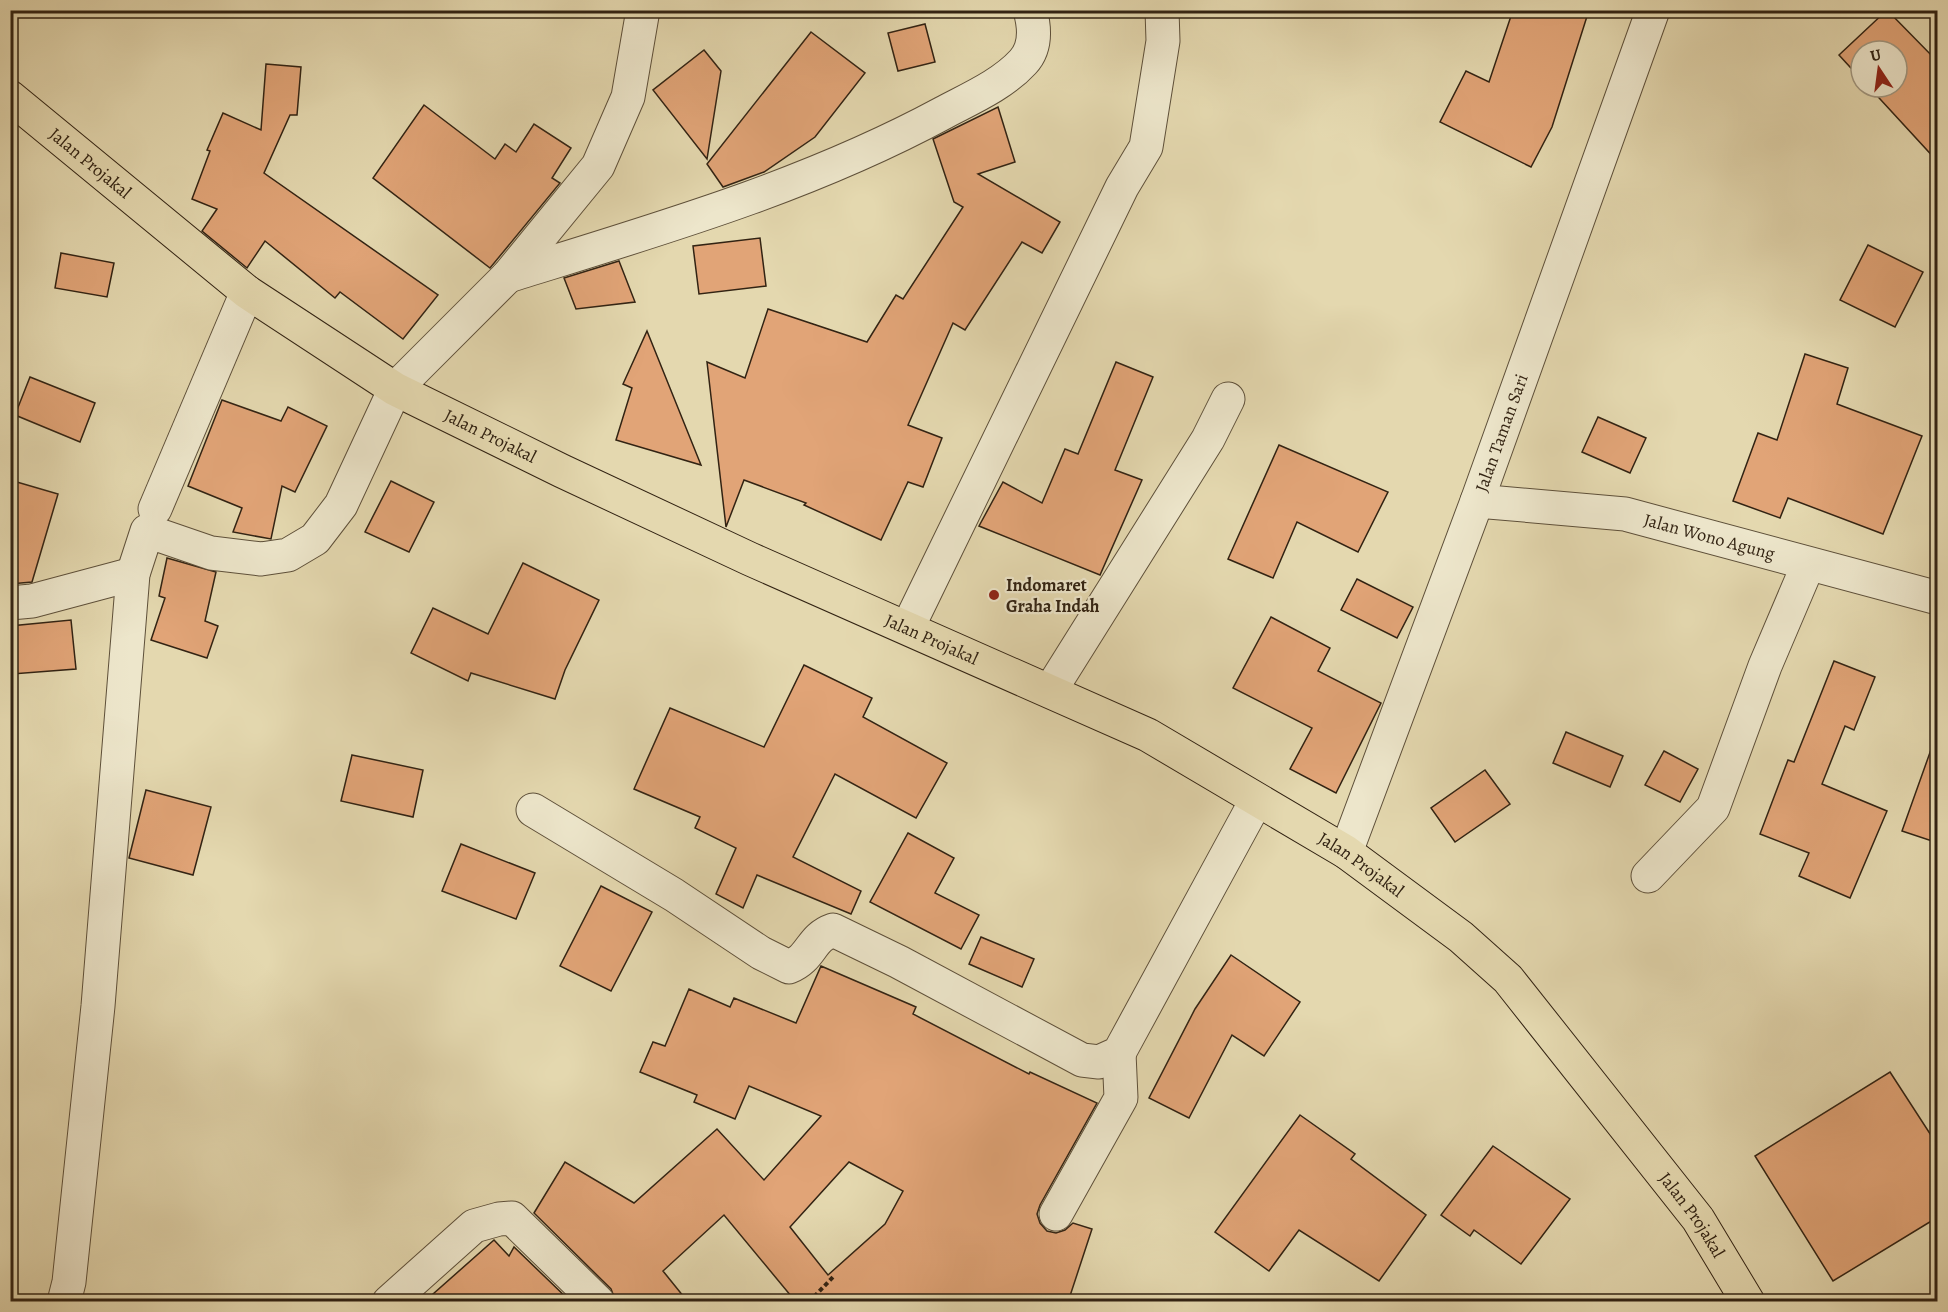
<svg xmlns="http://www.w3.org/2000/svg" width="1948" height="1312" font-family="Alegreya,serif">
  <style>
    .building { fill: #e1a477; stroke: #322313; stroke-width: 1.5; fill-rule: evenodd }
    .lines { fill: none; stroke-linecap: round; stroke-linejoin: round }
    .minor-casing { stroke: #5e503a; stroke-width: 35 }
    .major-casing { stroke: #322313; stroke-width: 35 }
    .path { stroke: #322313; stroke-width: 4; stroke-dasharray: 4.5 3; stroke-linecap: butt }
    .minor { stroke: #ede6cb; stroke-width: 33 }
    .major { stroke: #e4d8af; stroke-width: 33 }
    .poi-dot { fill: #8f2418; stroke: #ede6cb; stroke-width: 2 }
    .labels { text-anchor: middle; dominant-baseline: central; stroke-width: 4.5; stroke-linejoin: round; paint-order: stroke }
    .street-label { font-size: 18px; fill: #322313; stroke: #ede6cb }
    .poi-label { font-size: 18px; font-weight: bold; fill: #322313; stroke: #ede6cb; text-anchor: start }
  </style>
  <rect width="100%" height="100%" fill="#e4d8af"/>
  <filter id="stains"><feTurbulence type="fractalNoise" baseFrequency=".00333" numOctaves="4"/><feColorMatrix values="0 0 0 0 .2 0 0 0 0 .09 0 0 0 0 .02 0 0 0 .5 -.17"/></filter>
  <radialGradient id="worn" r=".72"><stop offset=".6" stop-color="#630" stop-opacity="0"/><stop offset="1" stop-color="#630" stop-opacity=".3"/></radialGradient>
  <g class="building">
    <path d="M 1513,10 L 1589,10 L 1552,127 L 1531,167 L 1440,122 L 1466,71 L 1489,82 Z"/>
    <path d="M 1887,10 L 1938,62 L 1938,162 L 1869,87 L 1897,87 L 1897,51 L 1861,51 L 1861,79 L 1839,55 Z"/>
    <path d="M 925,24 L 935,62 L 898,71 L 888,33 Z"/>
    <path d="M 811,32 L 865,73 L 815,137 L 764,172 L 723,187 L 707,164 Z"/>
    <path d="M 704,50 L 721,71 L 707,159 L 653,90 Z"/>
    <path d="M 266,64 L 301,67 L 297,115 L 290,115 L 264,173 L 438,295 L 403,339 L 340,292 L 335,298 L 265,241 L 247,268 L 202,231 L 217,209 L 192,199 L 210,151 L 207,150 L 223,113 L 261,130 Z"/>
    <path d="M 424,105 L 495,159 L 505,144 L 516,152 L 534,124 L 571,148 L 552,178 L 560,183 L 490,268 L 373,178 Z"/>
    <path d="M 998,107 L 1015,162 L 978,174 L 1060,222 L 1042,253 L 1022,242 L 965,330 L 953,323 L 908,425 L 942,438 L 923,487 L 908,482 L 881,540 L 804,505 L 806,503 L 744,480 L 726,527 L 707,362 L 745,378 L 768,309 L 867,342 L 896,295 L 903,299 L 963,207 L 954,202 L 933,139 Z"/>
    <path d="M 760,238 L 766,286 L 699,294 L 693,246 Z"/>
    <path d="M 1868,245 L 1923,272 L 1895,327 L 1840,300 Z"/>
    <path d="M 61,253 L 114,263 L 107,297 L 55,288 Z"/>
    <path d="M 619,261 L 635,302 L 576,309 L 564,278 Z"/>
    <path d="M 647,331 L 701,465 L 616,440 L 632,388 L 623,384 Z"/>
    <path d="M 1805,354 L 1848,368 L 1837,404 L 1922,436 L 1883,534 L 1788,498 L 1780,518 L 1733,501 L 1758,433 L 1777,440 Z"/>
    <path d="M 1116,362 L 1153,377 L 1115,470 L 1142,480 L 1100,575 L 979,526 L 1003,482 L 1042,503 L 1065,449 L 1078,454 Z"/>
    <path d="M 30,377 L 95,403 L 80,442 L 15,415 Z"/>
    <path d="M 222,400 L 281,421 L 288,407 L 327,426 L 295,492 L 282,486 L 271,539 L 233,532 L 242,508 L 188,486 Z"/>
    <path d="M 1598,417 L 1646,438 L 1630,473 L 1582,452 Z"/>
    <path d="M 1279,445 L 1388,492 L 1358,552 L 1297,522 L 1273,578 L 1228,559 Z"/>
    <path d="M 10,480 L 58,494 L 32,582 L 10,584 Z"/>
    <path d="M 391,481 L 434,502 L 409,552 L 365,532 Z"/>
    <path d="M 167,558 L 216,572 L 205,621 L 218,626 L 207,658 L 151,640 L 165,598 L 159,596 Z"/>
    <path d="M 523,563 L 599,600 L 565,670 L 555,699 L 471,673 L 468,681 L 411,653 L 433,608 L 488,634 Z"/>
    <path d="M 1357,579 L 1413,607 L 1397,638 L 1341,610 Z"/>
    <path d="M 1271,617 L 1330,648 L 1318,671 L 1381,703 L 1336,793 L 1290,769 L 1312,728 L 1233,688 Z"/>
    <path d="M 71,620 L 76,669 L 12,674 L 10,626 Z"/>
    <path d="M 1834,661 L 1875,677 L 1854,730 L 1845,726 L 1822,784 L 1887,811 L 1850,898 L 1799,876 L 1809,853 L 1760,834 L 1788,760 L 1794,762 Z"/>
    <path d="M 804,665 L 872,698 L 863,717 L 947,763 L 916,818 L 835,774 L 793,857 L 861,891 L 851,914 L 757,875 L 743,908 L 716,894 L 736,848 L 695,828 L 700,817 L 634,789 L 670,708 L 764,747 Z"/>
    <path d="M 1566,732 L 1623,756 L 1610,787 L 1553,763 Z"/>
    <path d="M 1933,744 L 1938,745 L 1938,843 L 1902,831 Z"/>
    <path d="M 1664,751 L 1698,769 L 1680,802 L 1645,785 Z"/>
    <path d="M 352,755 L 423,770 L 413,817 L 341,801 Z"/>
    <path d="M 1485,770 L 1510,804 L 1455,842 L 1431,808 Z"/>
    <path d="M 146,790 L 211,807 L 193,875 L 129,858 Z"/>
    <path d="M 908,833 L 954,858 L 935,893 L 979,915 L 961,949 L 870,902 Z"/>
    <path d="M 461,844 L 535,873 L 516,919 L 442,891 Z"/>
    <path d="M 601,886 L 652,912 L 611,991 L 560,966 Z"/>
    <path d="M 981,937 L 1034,959 L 1022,987 L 969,964 Z"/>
    <path d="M 1231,955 L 1300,1002 L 1264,1056 L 1232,1035 L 1189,1118 L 1149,1098 L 1195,1009 Z"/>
    <path d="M 821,966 L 916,1007 L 913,1014 L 1029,1074 L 1030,1072 L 1097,1103 L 1040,1205 L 1037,1214 L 1040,1223 L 1047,1231 L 1056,1233 L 1065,1230 L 1073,1223 L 1092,1229 L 1068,1302 L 796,1302 L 724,1215 L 663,1271 L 688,1302 L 616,1302 L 611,1289 L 534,1213 L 565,1162 L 634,1203 L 717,1129 L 764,1180 L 821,1116 L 749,1086 L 735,1119 L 694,1102 L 697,1095 L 640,1072 L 653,1042 L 665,1046 L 689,989 L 730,1007 L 734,998 L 796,1023 ZM 849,1162 L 903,1191 L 885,1224 L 828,1275 L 790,1227 Z"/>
    <path d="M 1890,1072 L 1938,1146 L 1938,1217 L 1833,1281 L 1755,1156 Z"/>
    <path d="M 1300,1115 L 1355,1154 L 1351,1159 L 1426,1215 L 1379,1281 L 1299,1230 L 1269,1271 L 1215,1232 Z"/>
    <path d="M 1493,1146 L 1570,1199 L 1521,1264 L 1474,1230 L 1470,1236 L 1441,1215 Z"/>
    <path d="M 494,1240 L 509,1256 L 514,1247 L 571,1302 L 424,1302 Z"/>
  </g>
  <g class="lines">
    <defs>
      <g id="minor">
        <path d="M 508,276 C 656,230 806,187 943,113 C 969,99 1002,85 1023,62 C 1036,48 1035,28 1030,10"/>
        <path id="s1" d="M 1477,501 L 1625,514 L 1938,598"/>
        <path d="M 155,509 L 247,292"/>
        <path d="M 10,603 L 32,601 L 133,574"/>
        <path d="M 908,627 L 1122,187 L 1146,147 L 1163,41 L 1162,10"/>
        <path d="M 1050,691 L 1208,439 L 1228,399"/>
        <path d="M 533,810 L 674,895 L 761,953 L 789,967 C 812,958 810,938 833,930 L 899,962 L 1082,1060 L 1099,1062 L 1119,1053 L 1256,801"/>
        <path id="s2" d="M 1346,852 L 1477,501 L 1653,10"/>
        <path d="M 1648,876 L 1713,808 L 1765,666 L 1808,565"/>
        <path d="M 1056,1214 L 1121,1098 L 1119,1053"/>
        <path d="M 64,1302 L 69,1282 L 98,1006 L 133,574 L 147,531 L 211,553 L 261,559 L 288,555 L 315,539 L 341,505 L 395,389 L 508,276 L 598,166 L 628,97 L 643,10"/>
        <path d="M 389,1302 L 474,1226 L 499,1219 L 512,1218 L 598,1302"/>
      </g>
      <g id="major">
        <path id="s3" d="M 10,97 L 247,292 L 395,389 L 562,471 L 750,559 L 1148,735 L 1346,852 L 1461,937 L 1508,979 L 1698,1219 L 1748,1302"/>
      </g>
    </defs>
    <use href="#minor" class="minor-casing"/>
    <use href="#major" class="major-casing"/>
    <path class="path" d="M 809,1302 L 833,1277"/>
    <use href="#minor" class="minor"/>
    <use href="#major" class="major"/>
  </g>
  <circle class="poi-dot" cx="994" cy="595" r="6"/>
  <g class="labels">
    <g class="street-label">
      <text stroke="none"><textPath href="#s3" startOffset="104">Jalan Projakal</textPath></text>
      <text stroke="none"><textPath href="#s2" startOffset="447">Jalan Taman Sari</textPath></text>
      <text stroke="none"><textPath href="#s3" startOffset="590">Jalan Projakal</textPath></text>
      <text stroke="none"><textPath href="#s1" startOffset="236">Jalan Wono Agung</textPath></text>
      <text stroke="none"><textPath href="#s3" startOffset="1076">Jalan Projakal</textPath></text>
      <text stroke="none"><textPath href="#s3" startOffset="1562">Jalan Projakal</textPath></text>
      <text stroke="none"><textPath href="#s3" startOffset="2048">Jalan Projakal</textPath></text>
    </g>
    <g class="poi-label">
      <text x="1006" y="585">Indomaret<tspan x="1006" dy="21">Graha Indah</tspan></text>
    </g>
  </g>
  <rect width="1948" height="1312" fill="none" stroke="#e4d8af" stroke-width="36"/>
  <rect x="12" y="12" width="1924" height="1288" fill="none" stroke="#322313" stroke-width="3"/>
  <rect x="18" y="18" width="1912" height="1276" fill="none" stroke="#322313" stroke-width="1.5"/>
  <g transform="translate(1879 69) rotate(347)"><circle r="28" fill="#ede6cb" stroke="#a29881" stroke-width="1.5"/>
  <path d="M0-4.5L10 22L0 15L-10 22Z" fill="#8f2418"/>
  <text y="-9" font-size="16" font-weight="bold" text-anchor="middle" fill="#322313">U</text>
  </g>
  <rect width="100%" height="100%" filter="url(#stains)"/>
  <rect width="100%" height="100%" fill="url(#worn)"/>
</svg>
